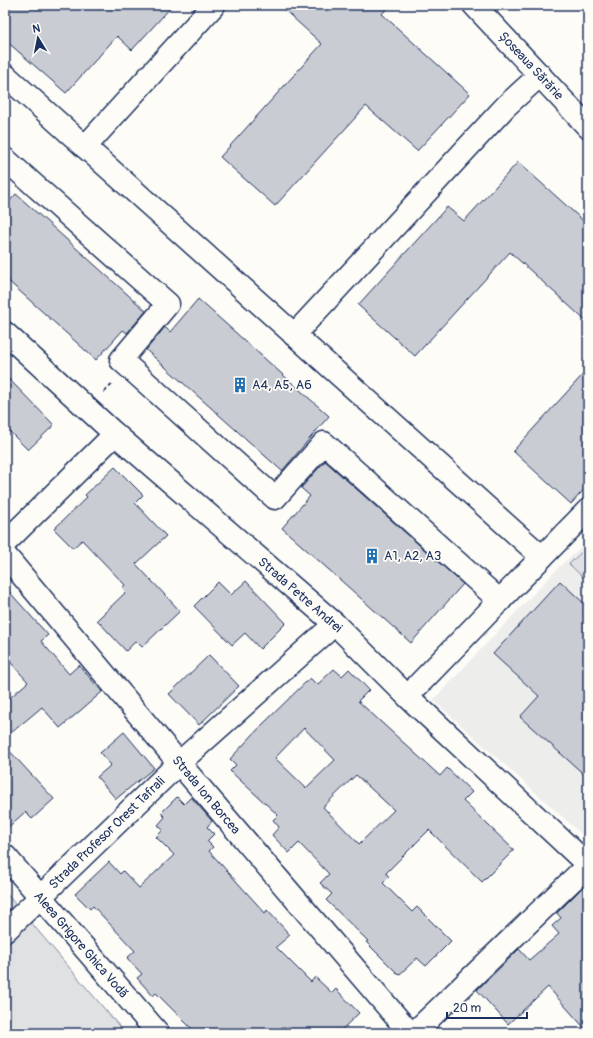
<svg xmlns="http://www.w3.org/2000/svg" width="593" height="1038" font-family="Pangolin,sans-serif">
  <style>
    .built { fill: #edeeec }
    .green { fill: #e0e1e3; stroke: #7e88a0 }
    .building { fill: #c9ccd3; stroke: #1b2f5e; fill-rule: evenodd }
    .lines { fill: none; stroke-linecap: round; stroke-linejoin: round }
    .minor-casing { stroke: #1b2f5e; stroke-width: 25 }
    .path { stroke: #1b2f5e; stroke-width: 2.5; stroke-dasharray: 4 3; stroke-linecap: butt }
    .minor { stroke: #fdfcf7; stroke-width: 22 }
    .labels { text-anchor: middle; dominant-baseline: central; stroke-width: 3.5; stroke-linejoin: round; paint-order: stroke }
    .street-label { font-size: 13px; fill: #1b2f5e; stroke: #fdfcf7 }
    .poi-label { font-size: 13px; fill: #1b2f5e; stroke: #fdfcf7; text-anchor: start }
  </style>
  <rect width="100%" height="100%" fill="#fdfcf7"/>
  <filter id="ink" filterUnits="userSpaceOnUse"><feTurbulence type="fractalNoise" baseFrequency=".025" numOctaves="2"/><feDisplacementMap in="SourceGraphic" scale="8" xChannelSelector="R" yChannelSelector="G"/><feConvolveMatrix kernelMatrix="1 2 1 2 8 2 1 2 1" color-interpolation-filters="sRGB"/></filter>
  <g filter="url(#ink)">
    <path class="built" d="M 588,541 L 588,840 L 433,700 L 559,567 Z"/>
    <g class="green">
      <path d="M 588,546 L 588,582 L 569,564 Z"/>
      <path d="M 5,892 L 125,1033 L 5,1033 Z"/>
    </g>
    <g class="building">
      <path d="M 5,5 L 173,5 L 132,50 L 117,36 L 66,93 L 5,40 Z"/>
      <path d="M 279,5 L 390,5 L 382,14 L 470,94 L 417,151 L 366,106 L 275,206 L 220,157 L 322,44 Z"/>
      <path d="M 518,162 L 588,225 L 588,323 L 510,252 L 415,356 L 358,305 L 447,207 L 464,221 Z"/>
      <path d="M 16,194 L 146,311 L 127,333 L 123,330 L 96,360 L 5,278 L 5,206 Z"/>
      <path d="M 198,299 L 329,416 L 282,471 L 146,350 L 165,327 L 170,332 Z"/>
      <path d="M 588,369 L 588,485 L 571,504 L 513,451 Z"/>
      <path d="M 5,375 L 54,425 L 28,450 L 5,427 Z"/>
      <path d="M 325,461 L 463,584 L 411,643 L 282,528 L 310,496 L 301,488 Z"/>
      <path d="M 115,467 L 143,495 L 135,503 L 166,536 L 136,564 L 180,611 L 142,647 L 136,641 L 126,651 L 97,620 L 126,592 L 122,588 L 125,585 L 82,540 L 73,548 L 54,529 L 87,497 L 85,495 Z"/>
      <path d="M 246,581 L 286,623 L 260,649 L 245,633 L 232,645 L 194,606 L 218,582 L 231,595 Z"/>
      <path d="M 560,581 L 588,607 L 588,778 L 520,717 L 539,696 L 493,654 Z"/>
      <path d="M 5,587 L 48,635 L 41,641 L 69,674 L 79,665 L 102,692 L 60,728 L 42,707 L 5,738 L 5,702 L 28,682 L 5,656 Z"/>
      <path d="M 209,655 L 239,686 L 199,725 L 169,694 Z"/>
      <path d="M 334,669 L 342,676 L 349,669 L 369,690 L 358,701 L 440,776 L 447,768 L 472,792 L 463,801 L 514,850 L 482,882 L 429,830 L 386,873 L 389,877 L 383,883 L 412,912 L 417,907 L 451,941 L 426,966 L 417,958 L 399,975 L 366,942 L 368,941 L 326,900 L 332,894 L 320,883 L 329,874 L 299,843 L 289,853 L 272,835 L 279,827 L 273,820 L 278,815 L 230,771 L 236,765 L 230,759 L 263,724 L 310,678 L 317,685 ZM 304,728 L 335,760 L 306,788 L 275,758 ZM 356,775 L 394,810 L 359,844 L 323,807 Z"/>
      <path d="M 124,732 L 154,768 L 116,799 L 97,777 L 111,765 L 100,753 Z"/>
      <path d="M 5,746 L 54,799 L 32,819 L 25,812 L 5,830 Z"/>
      <path d="M 177,797 L 184,804 L 191,797 L 212,821 L 207,827 L 214,834 L 207,841 L 213,847 L 209,851 L 265,913 L 267,910 L 290,935 L 276,947 L 311,982 L 315,977 L 332,993 L 336,989 L 359,1013 L 338,1033 L 196,1033 L 156,993 L 153,996 L 137,978 L 142,974 L 127,958 L 135,951 L 93,906 L 90,909 L 75,894 L 109,862 L 120,874 L 123,871 L 139,888 L 174,855 L 156,837 L 163,830 L 158,825 L 165,817 L 161,813 Z"/>
      <path d="M 588,882 L 588,1032 L 548,987 L 508,1024 L 477,990 L 519,949 L 529,960 L 559,934 L 552,926 L 561,918 L 557,913 Z"/>
    </g>
    <g class="lines">
      <defs>
        <g id="minor">
          <path d="M 474,5 L 588,127"/>
          <path d="M 5,75 L 542,557 L 588,510"/>
          <path d="M 85,147 L 214,5"/>
          <path d="M 5,159 L 168,304 L 121,360 L 275,498 L 324,443 L 500,601"/>
          <path d="M 5,333 L 115,434 L 335,624 L 408,697 L 588,865"/>
          <path d="M 294,335 L 506,106 L 540,75"/>
          <path d="M 5,543 L 115,434"/>
          <path d="M 5,555 L 179,763 L 410,1033"/>
          <path d="M 418,685 L 542,557"/>
          <path d="M 5,856 L 158,1033"/>
          <path d="M 5,931 L 179,763 L 335,624"/>
          <path d="M 414,1033 L 588,865"/>
        </g>
      </defs>
      <use href="#minor" class="minor-casing"/>
      <path class="path" d="M 104,392 L 112,384"/>
      <use href="#minor" class="minor"/>
    </g>
  </g>
  <defs>
    <symbol id="building-bare" viewBox="-9 -9 18 18"><path d="M-4-6H4V6H1V3H-1V6H-4ZM-2.5-4.3h1.7v1.8h-1.7ZM.8-4.3h1.7v1.8H.8ZM-2.5-1h1.7V.8h-1.7ZM.8-1h1.7V.8H.8Z" fill="#1f6fb2" stroke="#fdfcf7" stroke-width="2.5" paint-order="stroke"/></symbol>
  </defs>
  <g fill-rule="evenodd">
    <use href="#building-bare" x="229" y="374" width="22" height="22"/>
    <use href="#building-bare" x="361" y="545" width="22" height="22"/>
  </g>
  <g class="labels">
    <g class="street-label">
      <text transform="translate(531 66) rotate(47)">Șoseaua Sărărie</text>
      <text transform="translate(300 595) rotate(41)">Strada Petre Andrei</text>
      <text transform="translate(206 795) rotate(50)">Strada Ion Borcea</text>
      <text transform="translate(107 833) rotate(-44)">Strada Profesor Orest Tafrali</text>
      <text transform="translate(81 945) rotate(49)">Aleea Grigore Ghica Vodă</text>
    </g>
    <g class="poi-label">
      <text x="252" y="385">A4, A5, A6</text>
      <text x="384" y="556">A1, A2, A3</text>
    </g>
  </g>
  <rect width="593" height="1038" fill="none" stroke="#fdfcf7" stroke-width="20"/>
  <rect x="10" y="10" width="573" height="1018" fill="none" stroke="#1b2f5e" stroke-width="1.5" filter="url(#ink)"/>
  <g transform="translate(38 38) rotate(350)" stroke="#fdfcf7" stroke-width="3" paint-order="stroke">
  <path d="M0-3L7 15L0 10L-7 15Z" fill="#1b2f5e"/>
  <text y="-6" font-size="11" font-weight="bold" text-anchor="middle" fill="#1b2f5e">N</text>
  </g>
  <path d="M447 1012v6h80v-6" fill="none" stroke="#1b2f5e" stroke-width="2"/>
  <text x="453" y="1012" font-size="12" fill="#1b2f5e" stroke="#fdfcf7" stroke-width="3" paint-order="stroke">20 m</text>
</svg>
